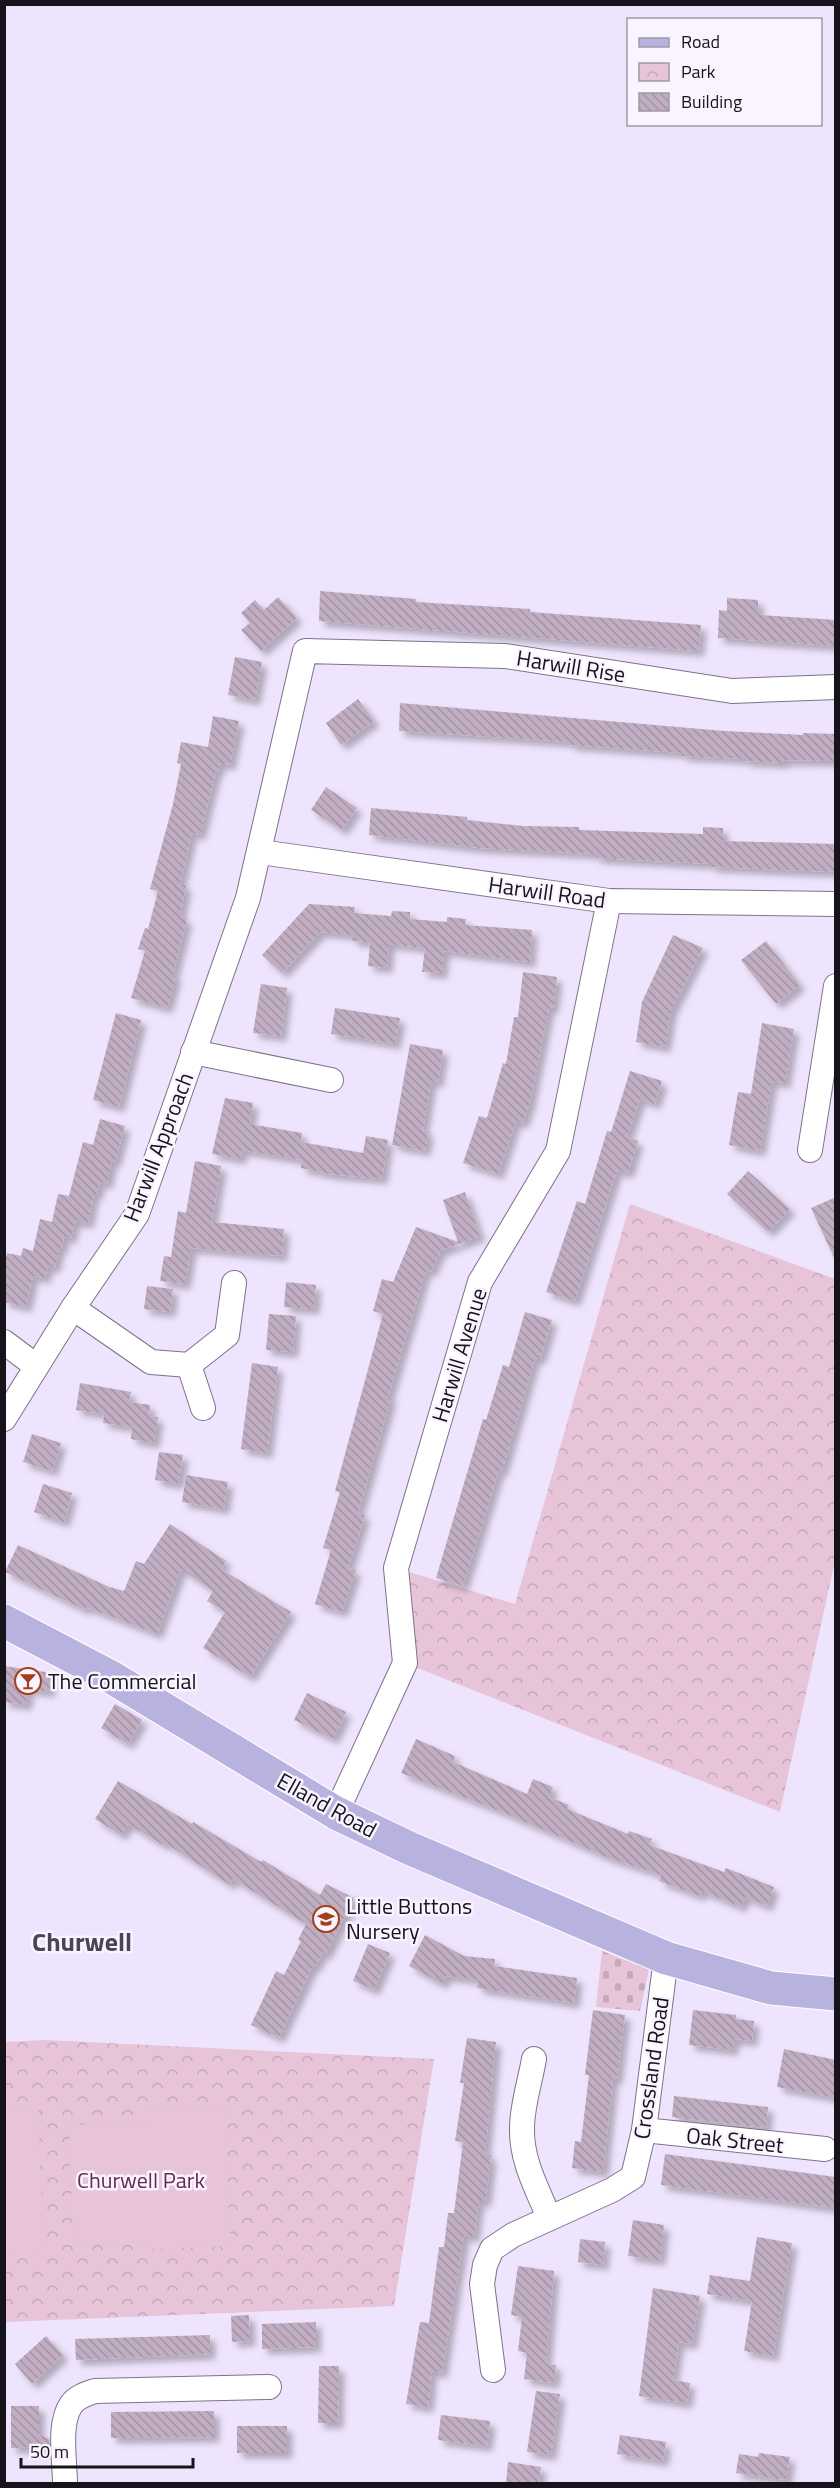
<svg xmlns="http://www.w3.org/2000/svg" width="840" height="2488" font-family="'Titillium Web',sans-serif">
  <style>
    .cemetery { fill: url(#cemetery-stones) }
    .park { fill: url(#park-crowns) }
    .pitch { fill: #e7c4d8 }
    .building { fill: url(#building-back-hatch); filter: url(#shadow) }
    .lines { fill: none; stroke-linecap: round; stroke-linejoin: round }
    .minor-casing { stroke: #7d7289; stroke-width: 26 }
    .primary-casing { stroke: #fff; stroke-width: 35 }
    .minor { stroke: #fff; stroke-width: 24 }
    .primary { stroke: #b7b3de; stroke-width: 33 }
    .labels { text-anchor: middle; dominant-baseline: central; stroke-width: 5; stroke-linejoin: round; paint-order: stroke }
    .street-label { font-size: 22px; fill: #17131b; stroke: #f9f4ff }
    .poi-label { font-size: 22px; fill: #17131b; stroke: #f9f4ff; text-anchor: start }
    .park-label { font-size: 22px; fill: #652a51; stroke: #f9f4ff }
    .quarter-label { font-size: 26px; font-weight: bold; fill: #4c4357; stroke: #f9f4ff }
  </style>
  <defs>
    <pattern id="cemetery-stones" width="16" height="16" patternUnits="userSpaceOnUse" patternTransform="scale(1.5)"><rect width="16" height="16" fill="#e7c4d8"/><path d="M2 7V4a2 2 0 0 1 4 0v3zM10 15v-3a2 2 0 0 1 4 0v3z" fill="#c5a8b9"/></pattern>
    <pattern id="park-crowns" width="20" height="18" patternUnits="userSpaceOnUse" patternTransform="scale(1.5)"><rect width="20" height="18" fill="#e7c4d8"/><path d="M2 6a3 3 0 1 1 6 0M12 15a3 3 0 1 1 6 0" fill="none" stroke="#c5a8b9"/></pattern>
    <pattern id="building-back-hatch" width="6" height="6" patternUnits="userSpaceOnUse" patternTransform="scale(1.5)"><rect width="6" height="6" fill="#c0adc1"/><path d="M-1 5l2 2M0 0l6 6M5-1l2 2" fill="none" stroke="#a494a5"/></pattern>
    <filter id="shadow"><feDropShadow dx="5.5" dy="5.5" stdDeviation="3" flood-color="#0004"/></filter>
  </defs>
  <rect width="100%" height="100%" fill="#efe4fd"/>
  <path class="cemetery" d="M 602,1951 L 649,1969 L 640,2011 L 596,2007 Z"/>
  <g class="park">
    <path d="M 630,1204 L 835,1279 L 835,1561 L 780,1812 L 405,1663 L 396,1568 L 515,1604 Z"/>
    <path d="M 45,2040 L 434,2059 L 394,2306 L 5,2322 L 4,2042 Z"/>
  </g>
  <g class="pitch">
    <path d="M 225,2107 L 230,2246 L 152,2249 L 151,2242 L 73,2245 L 69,2125 L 148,2122 L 147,2110 Z"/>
    <path d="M 38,2108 L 44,2251 L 5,2252 L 5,2109 Z"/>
  </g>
  <g class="building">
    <path d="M 320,591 L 416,599 L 416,602 L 530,609 L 530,612 L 701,625 L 699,651 L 319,621 Z"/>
    <path d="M 278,597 L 297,618 L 261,651 L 241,630 L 250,623 L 241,613 L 255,600 L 264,610 Z"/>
    <path d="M 727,598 L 758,600 L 758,612 L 760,615 L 836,620 L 836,646 L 718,638 L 719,610 L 727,611 Z"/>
    <path d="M 235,657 L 262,662 L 255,700 L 228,695 Z"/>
    <path d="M 358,699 L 374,721 L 341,745 L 326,723 Z"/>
    <path d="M 400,703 L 724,731 L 803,735 L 803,733 L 836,734 L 836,761 L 784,760 L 784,763 L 745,761 L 745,759 L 682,756 L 682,753 L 569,745 L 570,742 L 399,731 Z"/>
    <path d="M 213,716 L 239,721 L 230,765 L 220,763 L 218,772 L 216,771 L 200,835 L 192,833 L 180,884 L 186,885 L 180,917 L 187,919 L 173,975 L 176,976 L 167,1008 L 131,998 L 145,951 L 138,949 L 145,928 L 148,929 L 158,891 L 150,889 L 173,804 L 181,764 L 177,763 L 181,742 L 208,747 Z"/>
    <path d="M 326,787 L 357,808 L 342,830 L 311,810 Z"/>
    <path d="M 371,808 L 467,817 L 467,820 L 522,826 L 579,827 L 579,830 L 703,834 L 703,827 L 723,828 L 723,841 L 836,844 L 836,872 L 711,867 L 711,864 L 596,858 L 596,854 L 480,848 L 369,835 Z"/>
    <path d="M 309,904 L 355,907 L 354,913 L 391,916 L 392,911 L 410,912 L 410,919 L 447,922 L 447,917 L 466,919 L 465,925 L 532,930 L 530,962 L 444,951 L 442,973 L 422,972 L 425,948 L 389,944 L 387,968 L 368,966 L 370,942 L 352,941 L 353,935 L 320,932 L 282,973 L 262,955 Z"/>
    <path d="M 673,935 L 703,948 L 671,1011 L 665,1047 L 636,1042 L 642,1002 Z"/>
    <path d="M 766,941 L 800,985 L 776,1004 L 741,960 Z"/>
    <path d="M 523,972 L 557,977 L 553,1008 L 549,1008 L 530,1102 L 523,1123 L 516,1121 L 498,1174 L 463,1163 L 479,1116 L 487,1118 L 503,1063 L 506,1064 L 514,1017 L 518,1017 Z"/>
    <path d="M 261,984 L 287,988 L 281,1036 L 253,1033 Z"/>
    <path d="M 335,1008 L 400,1018 L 395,1044 L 331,1034 Z"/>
    <path d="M 116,1013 L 141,1020 L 119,1107 L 93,1100 Z"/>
    <path d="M 762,1023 L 794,1029 L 785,1083 L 772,1081 L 760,1151 L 729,1145 L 738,1092 L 751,1094 Z"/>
    <path d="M 410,1044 L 443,1050 L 438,1082 L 431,1081 L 423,1130 L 428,1131 L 425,1151 L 392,1145 Z"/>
    <path d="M 630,1071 L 662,1081 L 655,1104 L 640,1099 L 627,1137 L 638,1141 L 628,1173 L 617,1170 L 575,1301 L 546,1292 L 577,1201 L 585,1204 L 607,1131 L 611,1132 Z"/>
    <path d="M 225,1098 L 253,1103 L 250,1124 L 302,1133 L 301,1142 L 363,1153 L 366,1136 L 388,1140 L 382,1179 L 329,1174 L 301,1168 L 302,1160 L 242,1150 L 241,1159 L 212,1154 Z"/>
    <path d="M 100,1119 L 125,1126 L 115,1162 L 112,1161 L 107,1184 L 100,1182 L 97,1194 L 94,1194 L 88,1223 L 75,1221 L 71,1238 L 64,1237 L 62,1249 L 59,1248 L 55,1268 L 48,1266 L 45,1278 L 33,1276 L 26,1307 L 4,1302 L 4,1267 L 7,1253 L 21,1256 L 23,1248 L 33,1251 L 40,1219 L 52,1222 L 58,1194 L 69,1196 L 83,1142 L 93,1145 Z"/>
    <path d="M 195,1161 L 221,1166 L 212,1222 L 284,1229 L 282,1256 L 191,1248 L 185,1284 L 160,1281 L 164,1256 L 171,1257 L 178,1211 L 186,1213 Z"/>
    <path d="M 748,1171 L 790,1209 L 768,1232 L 727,1194 Z"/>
    <path d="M 465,1192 L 480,1236 L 440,1251 L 431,1272 L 426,1270 L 388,1397 L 391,1398 L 358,1513 L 365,1515 L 348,1568 L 356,1570 L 342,1612 L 315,1604 L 331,1550 L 323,1548 L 340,1492 L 335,1491 L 383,1314 L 373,1311 L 382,1279 L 393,1282 L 416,1227 L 458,1242 L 443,1200 Z"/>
    <path d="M 836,1197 L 836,1262 L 811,1208 Z"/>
    <path d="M 286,1282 L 316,1285 L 314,1309 L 284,1307 Z"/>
    <path d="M 147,1286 L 173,1289 L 170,1312 L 144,1309 Z"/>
    <path d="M 525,1312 L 552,1320 L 540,1359 L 535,1358 L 502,1471 L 499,1470 L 463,1586 L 436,1578 L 483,1419 L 486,1420 L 503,1365 L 509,1367 Z"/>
    <path d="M 269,1314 L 296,1316 L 293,1352 L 266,1350 Z"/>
    <path d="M 252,1363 L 278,1367 L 267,1453 L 241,1449 Z"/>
    <path d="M 80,1383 L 131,1392 L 129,1402 L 150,1405 L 149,1416 L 158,1417 L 154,1443 L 131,1439 L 132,1427 L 103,1423 L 104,1414 L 76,1410 Z"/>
    <path d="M 32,1434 L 61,1443 L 52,1471 L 23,1462 Z"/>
    <path d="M 159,1452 L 183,1455 L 178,1484 L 155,1480 Z"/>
    <path d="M 186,1475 L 228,1482 L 224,1509 L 182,1502 Z"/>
    <path d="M 43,1484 L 72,1493 L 64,1522 L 34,1512 Z"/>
    <path d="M 170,1524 L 226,1561 L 221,1569 L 291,1612 L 250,1677 L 203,1648 L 225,1612 L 207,1601 L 213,1591 L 181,1569 L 157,1634 L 86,1607 L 85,1610 L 5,1572 L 18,1545 L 109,1587 L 124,1591 L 136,1561 L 144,1564 Z"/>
    <path d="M 4,1666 L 52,1673 L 49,1692 L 29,1689 L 26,1705 L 4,1702 Z"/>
    <path d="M 307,1693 L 346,1712 L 333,1739 L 294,1720 Z"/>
    <path d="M 115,1704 L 142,1720 L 128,1744 L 101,1728 Z"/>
    <path d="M 416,1739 L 455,1756 L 453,1762 L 527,1794 L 533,1779 L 553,1787 L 549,1797 L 569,1805 L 567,1809 L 628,1834 L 629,1831 L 652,1839 L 649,1845 L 724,1872 L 726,1868 L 774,1887 L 767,1906 L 745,1897 L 741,1907 L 702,1891 L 700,1896 L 659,1881 L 661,1875 L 609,1858 L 502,1812 L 401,1773 Z"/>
    <path d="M 118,1781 L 192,1824 L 193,1822 L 261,1862 L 263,1860 L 320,1895 L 326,1884 L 354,1898 L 326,1954 L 323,1952 L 316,1965 L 312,1967 L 279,2038 L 251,2025 L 276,1971 L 284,1975 L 301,1941 L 298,1940 L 306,1924 L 233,1879 L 230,1885 L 165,1843 L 163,1845 L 128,1824 L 121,1835 L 95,1819 Z"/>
    <path d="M 425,1935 L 464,1956 L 495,1959 L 494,1966 L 577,1978 L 574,2003 L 477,1988 L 478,1980 L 446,1976 L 442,1984 L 409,1966 Z"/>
    <path d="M 368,1944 L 390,1953 L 374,1990 L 353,1981 Z"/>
    <path d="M 593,2010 L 625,2015 L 617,2079 L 613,2078 L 603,2172 L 572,2168 L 575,2141 L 581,2142 L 589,2075 L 585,2075 Z"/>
    <path d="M 693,2010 L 736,2015 L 736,2019 L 754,2021 L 752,2041 L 734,2039 L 733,2050 L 689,2045 Z"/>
    <path d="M 467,2038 L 496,2042 L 485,2154 L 491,2155 L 486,2201 L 479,2201 L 474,2237 L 464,2235 L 442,2373 L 432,2371 L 428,2407 L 406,2404 L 420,2322 L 429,2323 L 439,2247 L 444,2247 L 448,2213 L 454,2213 L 463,2142 L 455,2141 L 464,2083 L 460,2083 Z"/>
    <path d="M 784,2049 L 836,2060 L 836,2098 L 777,2087 Z"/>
    <path d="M 674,2096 L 768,2107 L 766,2128 L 672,2117 Z"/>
    <path d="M 665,2154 L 836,2177 L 836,2208 L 661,2185 Z"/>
    <path d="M 633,2220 L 664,2225 L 660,2260 L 628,2256 Z"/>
    <path d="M 757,2237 L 792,2243 L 773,2356 L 744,2351 L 752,2301 L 707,2294 L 710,2275 L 750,2281 Z"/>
    <path d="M 580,2239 L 605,2242 L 603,2265 L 578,2262 Z"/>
    <path d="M 518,2266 L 554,2271 L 546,2364 L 556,2365 L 554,2383 L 524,2379 L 527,2353 L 518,2351 L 522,2317 L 511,2315 Z"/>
    <path d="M 653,2288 L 700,2296 L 692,2344 L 679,2342 L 673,2380 L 690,2383 L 687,2403 L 639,2396 Z"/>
    <path d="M 249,2315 L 250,2341 L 232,2342 L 231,2316 Z"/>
    <path d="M 316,2322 L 316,2347 L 262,2349 L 262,2324 Z"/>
    <path d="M 210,2335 L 210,2354 L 76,2360 L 75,2339 Z"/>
    <path d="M 46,2336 L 63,2355 L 32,2384 L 15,2364 Z"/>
    <path d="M 319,2366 L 339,2366 L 338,2423 L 318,2423 Z"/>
    <path d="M 536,2391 L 560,2394 L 551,2455 L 527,2452 Z"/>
    <path d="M 11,2406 L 39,2406 L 39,2434 L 49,2439 L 49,2447 L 11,2448 Z"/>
    <path d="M 214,2411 L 214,2437 L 111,2438 L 111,2412 Z"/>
    <path d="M 441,2415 L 490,2421 L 487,2446 L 438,2440 Z"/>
    <rect x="237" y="2426" width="50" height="27"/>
    <path d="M 620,2435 L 666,2442 L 663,2461 L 617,2454 Z"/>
    <path d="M 759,2453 L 790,2457 L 786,2480 L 736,2473 L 739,2454 L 758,2457 Z"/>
    <path d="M 508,2462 L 541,2467 L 539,2484 L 506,2484 Z"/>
  </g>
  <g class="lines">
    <defs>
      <g id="minor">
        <path d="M 260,852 L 609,901 L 836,904"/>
        <path d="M 193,1052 L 331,1080"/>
        <path d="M 810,1150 L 836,986"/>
        <path d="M 234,1283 L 227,1335 L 189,1365 L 151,1362 L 73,1308 L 137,1214 L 248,898 L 305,651 L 505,656 L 732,691 L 836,687"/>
        <path d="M 4,1342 L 36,1366"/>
        <path d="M 189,1365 L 203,1408"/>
        <path d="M 4,1419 L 73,1308"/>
        <path d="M 336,1813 L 405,1663 L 396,1568 L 480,1282 L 558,1151 L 609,901"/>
        <path d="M 534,2059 C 530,2082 522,2106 522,2128 C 521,2160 537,2189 549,2217"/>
        <path d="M 644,2130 L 825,2149"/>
        <path d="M 493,2370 L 482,2284 L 485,2265 L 492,2249 L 513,2235 L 612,2190 L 633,2177 L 644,2130 L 666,1958"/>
        <path d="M 65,2484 C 65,2461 58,2424 71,2405 C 76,2397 86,2394 95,2391 L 269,2387"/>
      </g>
      <path id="primary" d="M 4,1621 L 111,1677 L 336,1813 L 409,1848 L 666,1958 L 771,1988 L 836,1994"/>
    </defs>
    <use href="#minor" class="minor-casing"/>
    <use href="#primary" class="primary-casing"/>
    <use href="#minor" class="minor"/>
    <use href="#primary" class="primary"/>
  </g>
  <defs>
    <symbol id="bar-ring" viewBox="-11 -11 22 22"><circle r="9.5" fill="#f9f4ff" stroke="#a53f1a" stroke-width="1.5"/><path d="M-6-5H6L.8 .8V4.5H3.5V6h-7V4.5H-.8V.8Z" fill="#a53f1a"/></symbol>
    <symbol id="school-ring" viewBox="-11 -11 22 22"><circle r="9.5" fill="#f9f4ff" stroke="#a53f1a" stroke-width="1.5"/><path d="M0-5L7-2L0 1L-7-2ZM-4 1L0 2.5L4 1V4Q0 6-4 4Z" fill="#a53f1a"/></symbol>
  </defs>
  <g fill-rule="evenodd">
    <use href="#bar-ring" x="13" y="1666" width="30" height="30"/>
    <use href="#school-ring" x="311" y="1904" width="30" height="30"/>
  </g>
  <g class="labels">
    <g class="street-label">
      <text transform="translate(571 666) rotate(9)">Harwill Rise</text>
      <text transform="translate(547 892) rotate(8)">Harwill Road</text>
      <text transform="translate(158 1147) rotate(-69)">Harwill Approach</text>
      <text transform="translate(459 1355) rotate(-73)">Harwill Avenue</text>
      <text transform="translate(327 1805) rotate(29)">Elland Road</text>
      <text transform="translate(651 2068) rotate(-82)">Crossland Road</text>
      <text transform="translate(735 2140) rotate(6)">Oak Street</text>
    </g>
    <g class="poi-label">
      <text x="48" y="1681">The Commercial</text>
      <text x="346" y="1906">Little Buttons<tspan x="346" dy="25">Nursery</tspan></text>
    </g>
    <g class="park-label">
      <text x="141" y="2180">Churwell Park</text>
    </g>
    <g class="quarter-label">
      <text x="82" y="1941">Churwell</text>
    </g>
  </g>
  <rect width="840" height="2488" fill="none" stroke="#17131b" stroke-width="12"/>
  <rect x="627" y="18" width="195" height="108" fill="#f9f4ff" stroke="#9f9aa4" stroke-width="1.5"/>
  <rect x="639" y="38" width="30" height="9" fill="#b7b3de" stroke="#9f9aa4" stroke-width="1.5"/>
  <text x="681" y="48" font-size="18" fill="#17131b">Road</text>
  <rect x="639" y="63" width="30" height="18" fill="url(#park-crowns)" stroke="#9f9aa4" stroke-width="1.5"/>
  <text x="681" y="78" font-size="18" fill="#17131b">Park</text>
  <rect x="639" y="93" width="30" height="18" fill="url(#building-back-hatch)" stroke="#9f9aa4" stroke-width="1.5"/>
  <text x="681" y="108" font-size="18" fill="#17131b">Building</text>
  <path d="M21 2458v9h172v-9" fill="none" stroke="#17131b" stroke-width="3"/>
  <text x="30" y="2458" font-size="18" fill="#17131b" stroke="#f9f4ff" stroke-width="4.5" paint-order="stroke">50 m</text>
</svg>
